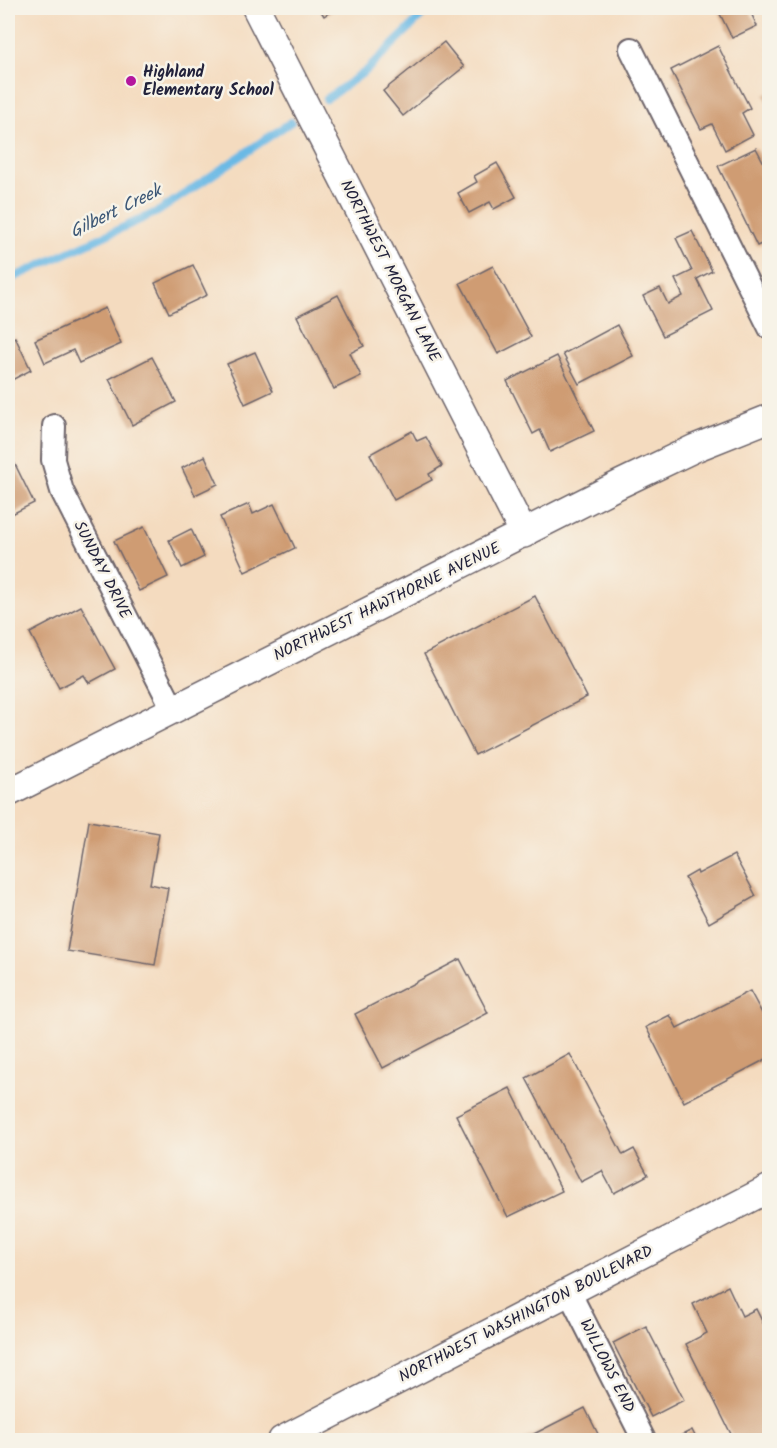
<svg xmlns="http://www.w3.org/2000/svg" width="777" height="1448" font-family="Kalam,sans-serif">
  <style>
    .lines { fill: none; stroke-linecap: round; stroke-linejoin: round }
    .stream { stroke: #6bb9e5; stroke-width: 8 }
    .building { fill: #cf9c73 }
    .minor-casing { stroke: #6c6369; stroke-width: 26 }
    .tertiary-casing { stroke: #6c6369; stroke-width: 30 }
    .minor { stroke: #fff; stroke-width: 22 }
    .tertiary { stroke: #fff; stroke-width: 27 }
    .poi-dot { fill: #b5179e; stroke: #f7f3e8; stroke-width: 2 }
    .labels { text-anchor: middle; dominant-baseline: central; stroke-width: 5; stroke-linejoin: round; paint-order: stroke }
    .poi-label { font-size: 16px; font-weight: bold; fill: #22223b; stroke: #f7f3e8; text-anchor: start }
    .street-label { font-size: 16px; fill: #22223b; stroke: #f7f3e8 }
    .water-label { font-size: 18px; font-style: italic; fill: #3c5776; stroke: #f7f3e8 }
  </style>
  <rect width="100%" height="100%" fill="#f7f3e8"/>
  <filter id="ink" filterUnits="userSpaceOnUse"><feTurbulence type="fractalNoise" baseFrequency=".0167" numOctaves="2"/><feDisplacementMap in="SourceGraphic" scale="12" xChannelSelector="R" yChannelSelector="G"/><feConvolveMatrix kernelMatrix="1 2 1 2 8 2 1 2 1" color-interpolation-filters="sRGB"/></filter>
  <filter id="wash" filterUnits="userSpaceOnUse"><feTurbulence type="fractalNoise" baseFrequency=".008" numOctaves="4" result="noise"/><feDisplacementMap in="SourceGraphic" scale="24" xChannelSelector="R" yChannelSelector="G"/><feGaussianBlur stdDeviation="1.35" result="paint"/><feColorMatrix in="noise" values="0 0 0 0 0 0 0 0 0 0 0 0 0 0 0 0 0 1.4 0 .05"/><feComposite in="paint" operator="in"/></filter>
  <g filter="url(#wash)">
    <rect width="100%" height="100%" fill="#f4dbbf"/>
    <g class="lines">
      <g class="stream">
        <path d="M 326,99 L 366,71 L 430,8"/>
        <path d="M 8,280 L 159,211 L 291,122"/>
      </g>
    </g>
    <g id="blocks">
      <g class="building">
        <path d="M 319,8 L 336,8 L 324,16 Z"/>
        <path d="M 717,8 L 763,8 L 751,13 L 757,26 L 732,38 Z"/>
        <path d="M 444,42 L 464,67 L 403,116 L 383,91 Z"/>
        <path d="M 718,46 L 750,108 L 742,113 L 753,135 L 725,150 L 712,124 L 701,129 L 671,70 Z"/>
        <path d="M 770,92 L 770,106 L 764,95 Z"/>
        <path d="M 756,148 L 765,165 L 770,163 L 770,240 L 757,246 L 718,166 Z"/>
        <path d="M 497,163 L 516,197 L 494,209 L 490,202 L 469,213 L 458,193 L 477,182 L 474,176 Z"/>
        <path d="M 692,231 L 712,271 L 697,279 L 713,311 L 663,336 L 643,296 L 660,288 L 668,304 L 683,296 L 675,279 L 692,271 L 676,238 Z"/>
        <path d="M 193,265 L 207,295 L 169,313 L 155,283 Z"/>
        <path d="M 493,266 L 531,337 L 498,354 L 460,283 Z"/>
        <path d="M 338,295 L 364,346 L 350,353 L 361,376 L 334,389 L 297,316 Z"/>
        <path d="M 105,308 L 121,344 L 79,363 L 73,350 L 45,363 L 35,340 Z"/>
        <path d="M 617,325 L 633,356 L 579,384 L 563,354 Z"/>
        <path d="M 15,337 L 31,370 L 8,382 L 8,341 Z"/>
        <path d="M 255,352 L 273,391 L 245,404 L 227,364 Z"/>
        <path d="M 557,356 L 594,431 L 550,452 L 540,430 L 533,434 L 507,381 Z"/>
        <path d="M 152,357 L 176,402 L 132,425 L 109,379 Z"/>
        <path d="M 412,431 L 417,441 L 426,437 L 442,466 L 429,474 L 432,480 L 394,500 L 370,454 Z"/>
        <path d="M 8,450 L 34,503 L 8,516 Z"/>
        <path d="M 205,456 L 218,484 L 195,495 L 182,468 Z"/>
        <path d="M 249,504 L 253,514 L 274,504 L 295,548 L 245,572 L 220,517 Z"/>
        <path d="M 144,527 L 168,577 L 139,591 L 114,541 Z"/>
        <path d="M 191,529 L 204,557 L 182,568 L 169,540 Z"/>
        <path d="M 535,596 L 587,697 L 475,755 L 424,654 Z"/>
        <path d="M 81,606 L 115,669 L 89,683 L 84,675 L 59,688 L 30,633 Z"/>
        <path d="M 89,821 L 159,833 L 150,884 L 168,888 L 155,965 L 67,951 Z"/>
        <path d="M 734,855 L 756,896 L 709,923 L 685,878 L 697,871 L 698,874 Z"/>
        <path d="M 460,959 L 488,1013 L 383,1068 L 355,1014 Z"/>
        <path d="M 750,991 L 770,1028 L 770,1057 L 684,1102 L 646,1027 L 670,1015 L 677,1028 Z"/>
        <path d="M 570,1054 L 623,1155 L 634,1149 L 648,1175 L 614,1193 L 602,1171 L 581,1182 L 526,1078 Z"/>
        <path d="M 510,1088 L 562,1191 L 508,1217 L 456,1115 Z"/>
        <path d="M 728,1286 L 742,1316 L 756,1309 L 770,1337 L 770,1440 L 734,1440 L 686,1344 L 707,1333 L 693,1304 Z"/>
        <path d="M 646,1326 L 684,1400 L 651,1417 L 613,1343 Z"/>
        <path d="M 585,1408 L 601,1440 L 522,1440 Z"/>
        <path d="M 692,1430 L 697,1440 L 672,1440 Z"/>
      </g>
    </g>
  </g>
  <g filter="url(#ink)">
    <use href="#blocks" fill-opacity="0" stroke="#6c6369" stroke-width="1.5"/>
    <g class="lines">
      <defs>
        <g id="minor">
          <path d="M 631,49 L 770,328"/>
          <path d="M 54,426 L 53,460 L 62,491 L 173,709"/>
          <path d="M 569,1292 L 644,1440"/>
        </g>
        <g id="tertiary">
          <path d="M 256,8 L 524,534"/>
          <path d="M 8,793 L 620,484 L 695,448 L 770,418"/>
          <path d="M 282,1440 L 770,1188"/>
        </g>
      </defs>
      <use href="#minor" class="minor-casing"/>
      <use href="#tertiary" class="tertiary-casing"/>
      <use href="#minor" class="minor"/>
      <use href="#tertiary" class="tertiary"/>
    </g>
  </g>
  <circle class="poi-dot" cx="131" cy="81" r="6"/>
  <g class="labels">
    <g class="poi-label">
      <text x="143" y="72">Highland<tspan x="143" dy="18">Elementary School</tspan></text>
    </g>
    <g class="street-label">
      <text transform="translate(390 271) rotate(63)">NORTHWEST MORGAN LANE</text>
      <text transform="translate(102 570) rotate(63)">SUNDAY DRIVE</text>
      <text transform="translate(387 602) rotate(-26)">NORTHWEST HAWTHORNE AVENUE</text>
      <text transform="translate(526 1314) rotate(-27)">NORTHWEST WASHINGTON BOULEVARD</text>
      <text transform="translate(607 1366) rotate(63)">WILLOWS END</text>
    </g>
    <g class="water-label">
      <text transform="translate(116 212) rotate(-26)">Gilbert Creek</text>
    </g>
  </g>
  <rect width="777" height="1448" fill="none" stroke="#f7f3e8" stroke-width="30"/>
</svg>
